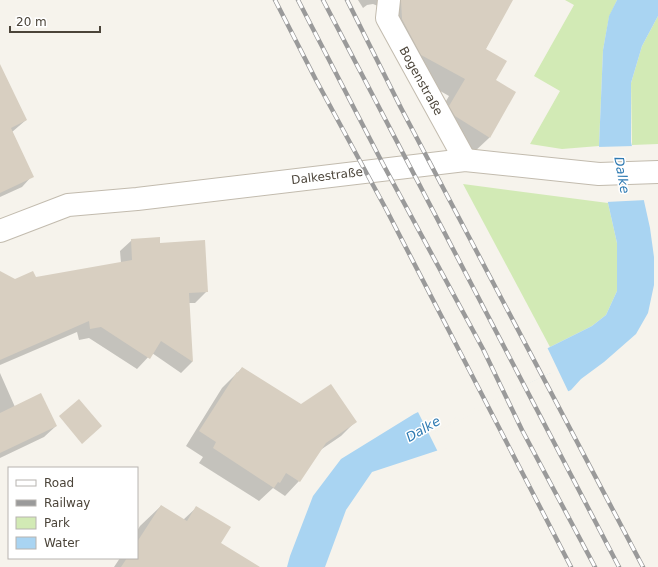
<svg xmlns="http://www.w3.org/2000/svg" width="658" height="567" font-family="'DejaVu Sans',sans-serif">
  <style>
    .green { fill: #d2eab5 }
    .water { fill: #a9d4f2; fill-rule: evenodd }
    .pier { fill: #f6f3ec; fill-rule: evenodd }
    .shadow { fill: #0003 }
    .building { fill: #d8cfc1 }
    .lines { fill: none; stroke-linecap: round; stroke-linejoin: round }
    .street-casing { stroke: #c2bbae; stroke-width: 24 }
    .street { stroke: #fff; stroke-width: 22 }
    .rail-casing { stroke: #9a9a9a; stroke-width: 4.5 }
    .rail { stroke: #fff; stroke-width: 3; stroke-dasharray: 9; stroke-linecap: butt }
    .labels { text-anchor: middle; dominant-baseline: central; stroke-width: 3; stroke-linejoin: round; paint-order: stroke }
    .street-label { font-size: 12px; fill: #4b4439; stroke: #fff }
    .water-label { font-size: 13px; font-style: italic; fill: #2e7ab2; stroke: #fff }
  </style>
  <rect width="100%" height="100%" fill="#f6f3ec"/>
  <g class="green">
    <path d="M 565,0 L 617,0 L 609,17 L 603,50 L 599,146 L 562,149 L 530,144 L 560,91 L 534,76 L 574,5 Z"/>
    <path d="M 658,16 L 658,144 L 632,145 L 631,83 L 642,46 Z"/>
    <path d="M 463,184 L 608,203 L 617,243 L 617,291 L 606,315 L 592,326 L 550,347 Z"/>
  </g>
  <path class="water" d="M 617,0 L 658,0 L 658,16 L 642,46 L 631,83 L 631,142 L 650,228 L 654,257 L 654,285 L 648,313 L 636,334 L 604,362 L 581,379 L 571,390 L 442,449 L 372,472 L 346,510 L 325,567 L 287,567 L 290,556 L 313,496 L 341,459 L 414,414 L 550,347 L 592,326 L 606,315 L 617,291 L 617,243 L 608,203 L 599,146 L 603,50 L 609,16 ZM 555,371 L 553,377 L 431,434 L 431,428 Z"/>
  <g class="pier">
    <path d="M 634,146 L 646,200 L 606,202 L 597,147 Z"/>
    <path d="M 547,347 L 569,393 L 438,452 L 417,410 ZM 551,373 L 553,374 L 552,376 L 434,432 L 432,431 L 432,429 Z"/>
  </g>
  <g class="shadow">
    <path d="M 358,0 L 512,0 L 485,50 L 495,81 L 489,138 L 472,154 L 433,123 L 449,96 L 405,71 L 380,7 L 373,4 L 367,5 L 363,8 Z"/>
    <path d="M 0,91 L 26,120 L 12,132 L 32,176 L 22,187 L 0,197 Z"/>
    <path d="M 132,240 L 159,244 L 207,291 L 195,303 L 188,303 L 192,362 L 181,373 L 152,353 L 137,369 L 89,338 L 79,340 L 77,332 L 0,365 L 0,280 L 15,281 L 36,278 L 121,263 L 120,251 Z"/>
    <path d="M 242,368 L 301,406 L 356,421 L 341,436 L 319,451 L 299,481 L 285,496 L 273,488 L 259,501 L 199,463 L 203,457 L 186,446 L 222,388 Z"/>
    <path d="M 0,373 L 15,407 L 56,426 L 44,437 L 0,458 Z"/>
    <path d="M 161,506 L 183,520 L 197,507 L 220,543 L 231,567 L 114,567 L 120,558 L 137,558 L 137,531 L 140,526 Z"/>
  </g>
  <g class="building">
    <path d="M 401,0 L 513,0 L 486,49 L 507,61 L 496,80 L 516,92 L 490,138 L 455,116 L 449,106 L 465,79 L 421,55 L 402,19 Z"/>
    <path d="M 0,64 L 27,120 L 11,128 L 34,177 L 0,193 Z"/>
    <path d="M 160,237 L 160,243 L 205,240 L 208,292 L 189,293 L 193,362 L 161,341 L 150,359 L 101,327 L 90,329 L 89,321 L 0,360 L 0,271 L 15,279 L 33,271 L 36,277 L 132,260 L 131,239 Z"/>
    <path d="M 242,367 L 301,404 L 331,384 L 357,422 L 326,443 L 300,482 L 286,473 L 280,483 L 278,482 L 274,488 L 213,448 L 216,442 L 199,431 L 237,372 L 238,373 Z"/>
    <path d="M 41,393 L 57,426 L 0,453 L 0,413 Z"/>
    <path d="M 79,399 L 102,426 L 82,444 L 59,416 Z"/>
    <path d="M 161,505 L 187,521 L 196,506 L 231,527 L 221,543 L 260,567 L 121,567 L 127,558 L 137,558 L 137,542 Z"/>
  </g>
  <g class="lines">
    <defs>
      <g id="street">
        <path d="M 389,0 L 387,18 L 465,160"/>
        <path d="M 0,231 L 68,205 L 137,199 L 465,160 L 599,174 L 658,172"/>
      </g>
    </defs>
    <use href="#street" class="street-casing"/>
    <use href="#street" class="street"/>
    <defs>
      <g id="rail">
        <path d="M 275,0 L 316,80 L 386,209 L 571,567"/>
        <path d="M 298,0 L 384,166 L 483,349 L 522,430 L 595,567"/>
        <path d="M 323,0 L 619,567"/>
        <path d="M 347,0 L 401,108 L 643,567"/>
      </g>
    </defs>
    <use href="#rail" class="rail-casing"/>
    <use href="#rail" class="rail"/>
  </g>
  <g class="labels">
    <g class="street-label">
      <text transform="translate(421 81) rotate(61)">Bogenstraße</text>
      <text transform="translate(327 176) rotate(-7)">Dalkestraße</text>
    </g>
    <g class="water-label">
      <text transform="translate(622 175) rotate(80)">Dalke</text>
      <text transform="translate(423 429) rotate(-30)">Dalke</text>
    </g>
  </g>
  <rect x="8" y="467" width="130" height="92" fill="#ffffff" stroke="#b7b4b0"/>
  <rect x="16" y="480" width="20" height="6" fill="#ffffff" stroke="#b7b4b0"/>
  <text x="44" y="487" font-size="12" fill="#4b4439">Road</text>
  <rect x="16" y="500" width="20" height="6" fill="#9a9a9a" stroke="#b7b4b0"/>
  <text x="44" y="507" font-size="12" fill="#4b4439">Railway</text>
  <rect x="16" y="517" width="20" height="12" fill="#d2eab5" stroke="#b7b4b0"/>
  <text x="44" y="527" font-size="12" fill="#4b4439">Park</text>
  <rect x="16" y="537" width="20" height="12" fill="#a9d4f2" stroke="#b7b4b0"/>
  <text x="44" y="547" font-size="12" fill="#4b4439">Water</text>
  <path d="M10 26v6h90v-6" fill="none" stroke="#4b4439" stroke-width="2"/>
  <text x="16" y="26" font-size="12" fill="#4b4439" stroke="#ffffff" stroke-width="3" paint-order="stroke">20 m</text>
</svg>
